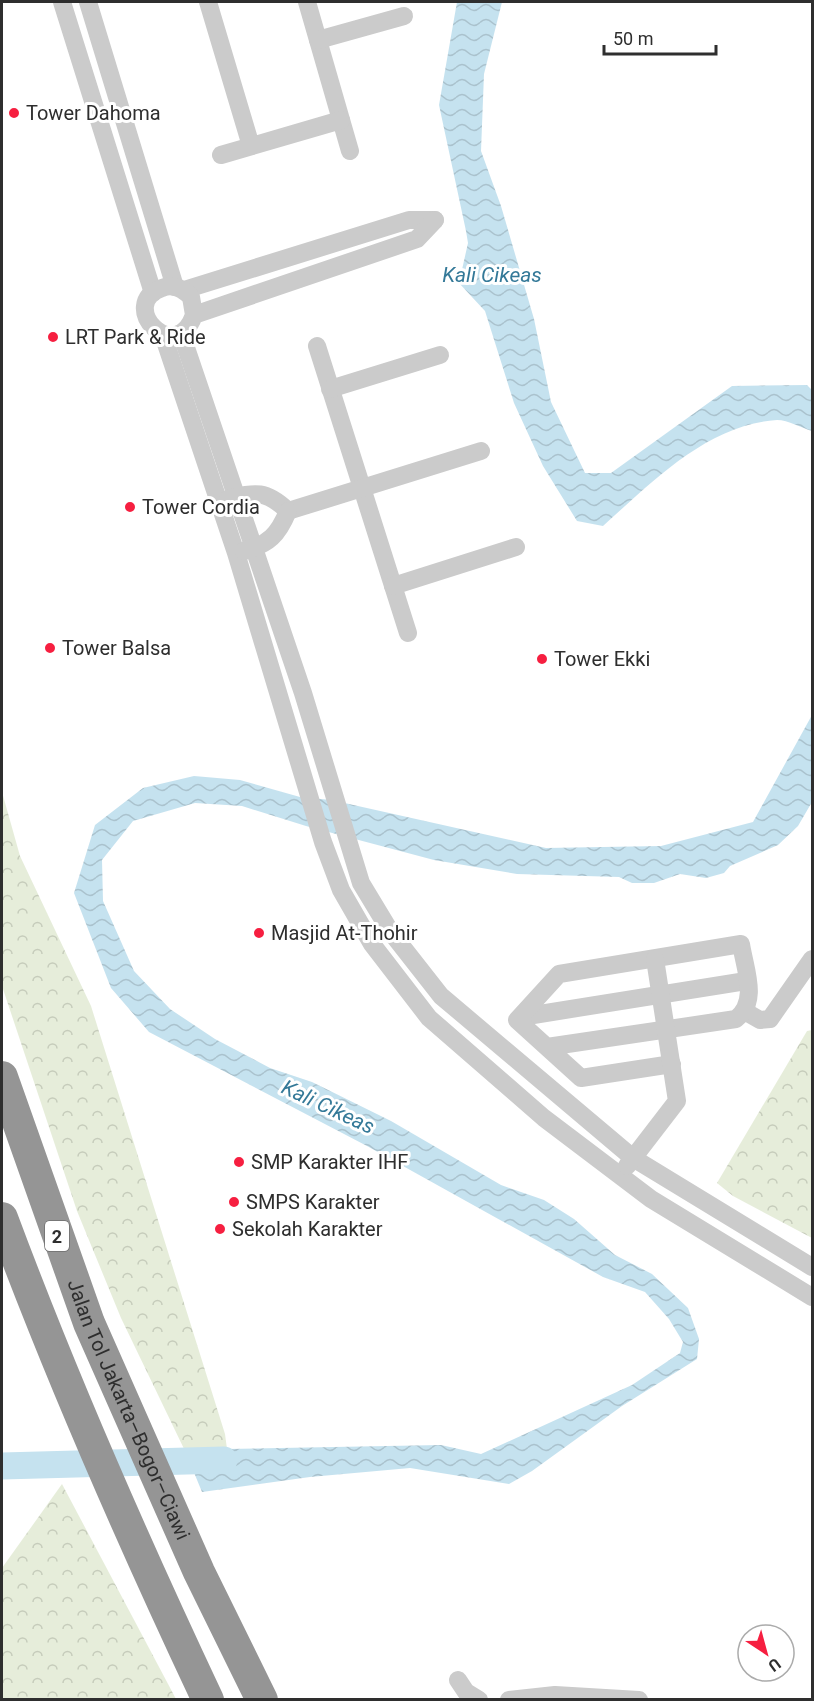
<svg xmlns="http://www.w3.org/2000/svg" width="814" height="1701" font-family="Roboto,sans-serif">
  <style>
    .forest { fill: url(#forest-crowns) }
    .water { fill: url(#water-waves) }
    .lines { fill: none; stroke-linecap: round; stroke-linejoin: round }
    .river { stroke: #c5e2ef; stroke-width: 27 }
    .street { stroke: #cbcbcb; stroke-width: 18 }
    .highway { stroke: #959595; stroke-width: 32 }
    .poi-dot { fill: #f61f40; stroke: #fff; stroke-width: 2 }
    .labels { text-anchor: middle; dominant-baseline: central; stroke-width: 6; stroke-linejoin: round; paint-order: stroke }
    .shield { fill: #fff; stroke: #6d6d6d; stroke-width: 1.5 }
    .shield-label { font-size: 18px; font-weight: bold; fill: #2e2e2e }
    .poi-label { font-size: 20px; fill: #2e2e2e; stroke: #fff; text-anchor: start }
    .street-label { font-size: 20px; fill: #2e2e2e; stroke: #fff }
    .water-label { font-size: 21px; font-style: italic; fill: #347998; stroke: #fff }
  </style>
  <defs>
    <pattern id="forest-crowns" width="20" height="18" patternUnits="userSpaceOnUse" patternTransform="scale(1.5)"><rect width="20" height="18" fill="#e6edda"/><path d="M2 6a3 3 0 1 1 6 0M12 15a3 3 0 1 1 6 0" fill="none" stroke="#c6ccbb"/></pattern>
    <pattern id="water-waves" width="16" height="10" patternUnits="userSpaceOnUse" patternTransform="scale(1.5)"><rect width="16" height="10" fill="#c5e2ef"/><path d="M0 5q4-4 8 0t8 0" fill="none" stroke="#aac2cd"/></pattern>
  </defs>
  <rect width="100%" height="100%" fill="#fff"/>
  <g class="forest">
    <path d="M 2,792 L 20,856 L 91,1006 L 225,1434 L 227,1449 L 186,1453 L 121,1318 L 77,1211 L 2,986 Z"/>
    <path d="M 812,1030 L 812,1238 L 733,1196 L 717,1183 L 807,1031 Z"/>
    <path d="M 62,1484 L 176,1699 L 2,1699 L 2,1568 Z"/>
  </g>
  <g class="water">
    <path d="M 457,2 L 502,2 L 484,74 L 481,151 L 501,206 L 534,319 L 551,402 L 585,473 L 611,473 L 732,386 L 807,385 L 812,390 L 812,431 C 802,428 788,420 777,420 C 708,424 652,482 603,526 L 577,521 L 543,466 L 514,403 L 485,311 L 459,283 L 468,243 L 466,231 L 439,105 Z"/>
    <path d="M 812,715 L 812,802 L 798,826 L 778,845 L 730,866 L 724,873 L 706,878 L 680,874 L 654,883 L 632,883 L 619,877 L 517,874 L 434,860 L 306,826 L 242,806 L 195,803 L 133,821 L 102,860 L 103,901 L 134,971 L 170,1009 L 215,1039 L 270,1068 L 312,1082 L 391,1121 L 501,1185 L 544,1200 L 574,1219 L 615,1255 L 652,1274 L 688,1308 L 699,1339 L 697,1359 L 622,1406 L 532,1471 L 509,1484 L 410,1468 L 310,1477 L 202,1492 L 186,1453 L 227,1449 L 441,1445 L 481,1454 L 632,1385 L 680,1353 L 683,1342 L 669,1319 L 645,1292 L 603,1277 L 367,1146 L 149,1032 L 111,988 L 74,893 L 95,825 L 143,788 L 194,776 L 240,780 L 300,797 L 331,800 L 546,848 L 661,846 L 753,822 Z"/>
  </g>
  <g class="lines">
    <path class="river" d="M 2,1466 L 224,1460"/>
    <g class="street">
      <path d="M 62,2 L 153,293"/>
      <path d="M 88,2 L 175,287"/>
      <path d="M 208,2 L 251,146"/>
      <path d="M 307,2 L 350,151"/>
      <path d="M 318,40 L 404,16"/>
      <path d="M 221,155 L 341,120"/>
      <path d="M 184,290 L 409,220 L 435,220"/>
      <path d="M 194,315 L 191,297 C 183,289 173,283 162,288 C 116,304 175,368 194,315 L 417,239 L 435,220"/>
      <path d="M 181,333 L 303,693 L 361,883 L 390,931 L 441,996 L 633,1158 L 812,1267"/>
      <path d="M 163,335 L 236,553 L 323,842 L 341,890 L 372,944 L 429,1018 L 544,1118 L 651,1199 L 812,1297"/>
      <path d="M 317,346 L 408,633"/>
      <path d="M 330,389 L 440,355"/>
      <path d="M 228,499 C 256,492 266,490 288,511"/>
      <path d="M 288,511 L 481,451"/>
      <path d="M 244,551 C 269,544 278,535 288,511"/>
      <path d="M 393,586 L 516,547"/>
      <path d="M 746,1012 L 760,1020 L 770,1019 L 812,959"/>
      <path d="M 521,1017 L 746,981"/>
      <path d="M 547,1047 L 736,1019 C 759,1001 745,970 741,944 L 559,974 L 517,1020 L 581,1078 L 672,1064"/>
      <path d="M 627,1166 L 677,1101 L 655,959"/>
      <path d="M 458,1680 L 466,1692 L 479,1700"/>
      <path d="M 509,1700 L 555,1695 L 639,1700"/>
    </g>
    <g class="highway">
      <path id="s1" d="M 2,1077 L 89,1323 L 199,1572 L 262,1700"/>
      <path d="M 2,1218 C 63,1382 133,1541 208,1700"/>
    </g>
  </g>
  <g class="poi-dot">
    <circle cx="14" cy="113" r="6"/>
    <circle cx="53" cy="337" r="6"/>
    <circle cx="130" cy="507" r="6"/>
    <circle cx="50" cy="648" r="6"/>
    <circle cx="542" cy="659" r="6"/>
    <circle cx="259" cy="933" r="6"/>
    <circle cx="239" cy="1162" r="6"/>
    <circle cx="234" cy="1202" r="6"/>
    <circle cx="220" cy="1229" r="6"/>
  </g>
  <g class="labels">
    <rect class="shield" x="45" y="1221" width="24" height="30" rx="4.5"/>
    <g class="shield-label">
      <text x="57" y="1236">2</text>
    </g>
    <g class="poi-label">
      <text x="26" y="113">Tower Dahoma</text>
      <text x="65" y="337">LRT Park &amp; Ride</text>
      <text x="142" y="507">Tower Cordia</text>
      <text x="62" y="648">Tower Balsa</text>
      <text x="554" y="659">Tower Ekki</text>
      <text x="271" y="933">Masjid At-Thohir</text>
      <text x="251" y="1162">SMP Karakter IHF</text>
      <text x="246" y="1202">SMPS Karakter</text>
      <text x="232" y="1229">Sekolah Karakter</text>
    </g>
    <g class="street-label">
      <text stroke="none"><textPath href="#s1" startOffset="356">Jalan Tol Jakarta–Bogor–Ciawi</textPath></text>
    </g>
    <g class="water-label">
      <text x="492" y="275">Kali Cikeas</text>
      <text transform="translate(328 1107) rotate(25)">Kali Cikeas</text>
    </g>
  </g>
  <rect width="814" height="1701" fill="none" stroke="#2e2e2e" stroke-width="6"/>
  <g transform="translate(766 1653) rotate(144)"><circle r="28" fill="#ffffff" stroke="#ababab" stroke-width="1.5"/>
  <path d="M0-4.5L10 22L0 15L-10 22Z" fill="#f61f40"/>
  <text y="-9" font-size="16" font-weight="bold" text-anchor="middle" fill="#2e2e2e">U</text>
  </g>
  <path d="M604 45v9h112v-9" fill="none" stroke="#2e2e2e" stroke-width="3"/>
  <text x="613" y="45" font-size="18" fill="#2e2e2e" stroke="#ffffff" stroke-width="4.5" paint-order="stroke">50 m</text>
</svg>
